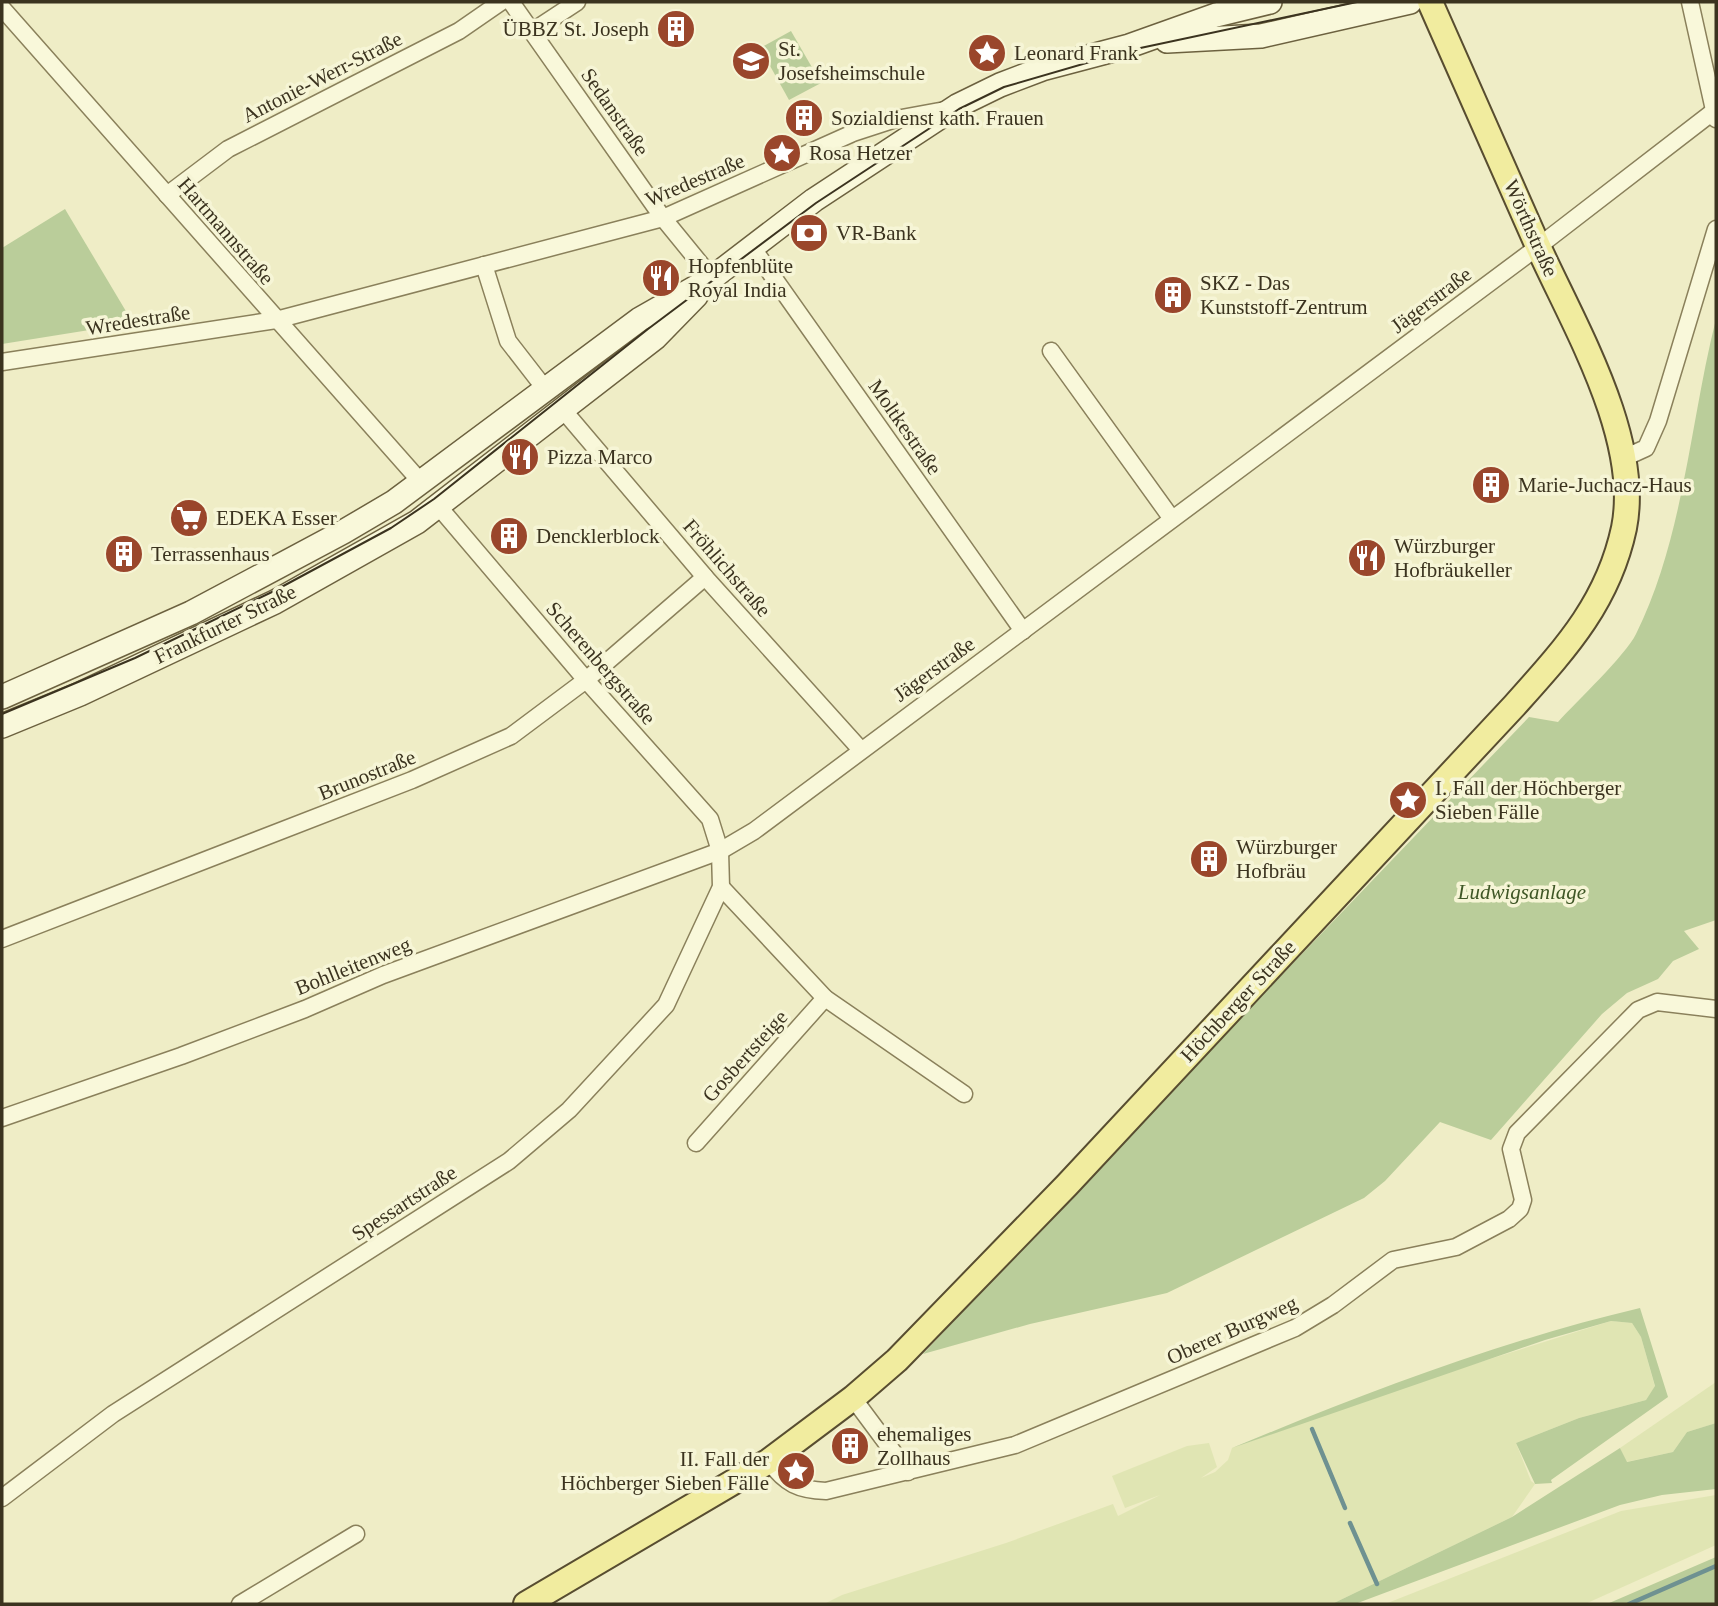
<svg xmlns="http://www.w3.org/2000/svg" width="1718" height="1606" font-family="Georgia,serif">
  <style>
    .farmland { fill: #e0e5b3 }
    .green { fill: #bacd9a }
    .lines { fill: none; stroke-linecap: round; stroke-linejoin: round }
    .stream { stroke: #6e9191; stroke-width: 4.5 }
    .street-casing { stroke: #8a805b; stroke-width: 19 }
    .secondary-casing { stroke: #6c613f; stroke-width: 26 }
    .primary-casing { stroke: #584d30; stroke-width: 28 }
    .street { stroke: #f9f8da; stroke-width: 16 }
    .secondary { stroke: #f9f8da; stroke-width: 23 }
    .primary { stroke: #f1ec9f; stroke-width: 24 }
    .tram { stroke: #3b331f; stroke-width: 2 }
    .labels { text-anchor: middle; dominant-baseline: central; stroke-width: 7; stroke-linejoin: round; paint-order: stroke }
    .poi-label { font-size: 21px; fill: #3b331f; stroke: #f6f5d6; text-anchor: start }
    .street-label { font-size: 21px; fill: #3b331f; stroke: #f6f5d6 }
    .park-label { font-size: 21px; font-style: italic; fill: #3f5726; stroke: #f6f5d6 }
  </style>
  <rect width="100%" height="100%" fill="#efedc6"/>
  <g class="farmland">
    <path d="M 1611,1321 L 1632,1323 L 1641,1337 L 1655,1387 L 1646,1400 L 1579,1418 L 1516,1443 L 1531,1481 L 1535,1484 L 1512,1517 L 1332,1604 L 824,1604 L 842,1595 L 1006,1543 L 1113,1504 L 1118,1516 L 1160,1495 L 1125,1508 L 1112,1476 L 1187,1446 L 1209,1443 L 1217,1467 L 1201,1478 L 1215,1472 L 1228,1460 L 1232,1448 L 1426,1379 Z"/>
    <path d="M 1716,1382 L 1716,1423 L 1687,1432 L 1673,1452 L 1626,1462 L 1620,1448 Z"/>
    <path d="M 1716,1495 L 1716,1545 L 1585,1604 L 1385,1604 L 1621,1511 Z"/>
  </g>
  <g class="green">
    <path d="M 791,31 L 821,83 L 789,100 L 760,48 Z"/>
    <path d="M 65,209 L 133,323 L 2,344 L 2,248 Z"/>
    <path d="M 1716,319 L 1716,920 L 1684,931 L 1699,949 L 1673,961 L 1658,979 L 1627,993 L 1602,1014 L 1491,1140 L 1440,1122 L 1385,1181 L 1364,1198 L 1167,1293 L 1030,1324 L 923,1354 L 1069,1197 L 1529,717 L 1558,722 C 1577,701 1625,656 1636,634 C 1684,537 1690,422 1716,319 Z"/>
    <path d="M 1640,1308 L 1668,1397 L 1551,1480 L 1552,1483 L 1535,1484 L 1516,1443 L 1579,1418 L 1646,1400 L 1655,1386 L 1641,1337 L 1632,1323 L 1611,1321 L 1545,1340 L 1232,1448 C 1365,1393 1500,1341 1640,1308 Z"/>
    <path d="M 1716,1423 L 1716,1489 L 1662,1495 L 1620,1505 L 1355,1604 L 1332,1604 L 1512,1517 L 1620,1448 L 1627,1462 L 1673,1452 L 1687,1432 Z"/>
    <path d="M 1716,1557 L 1716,1604 L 1607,1604 Z"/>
  </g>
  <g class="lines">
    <g class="stream">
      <path d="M 1312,1429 L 1345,1508"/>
      <path d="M 1350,1523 L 1377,1584"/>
      <path d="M 1629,1604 L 1716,1566"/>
    </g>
    <defs>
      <g id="street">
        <path d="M 511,2 L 663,218 L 712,278"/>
        <path d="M 1690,2 L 1716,119"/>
        <path d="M 2,8 L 420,481"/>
        <path d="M 533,31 L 577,2"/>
        <path d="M 167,195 L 228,149 L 459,31 L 501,2"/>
        <path d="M 752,247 L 1023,631"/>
        <path d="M 484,265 L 508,341 L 546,390"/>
        <path d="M 1051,351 L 1172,519"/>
        <path d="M 2,362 L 276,320 L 663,218 L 853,133 L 896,119 L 945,110"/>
        <path d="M 564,411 L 705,577 L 861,750"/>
        <path d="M 1624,458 L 1646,448 L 1658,421 L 1716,229"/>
        <path d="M 721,887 L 825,998 L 964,1094"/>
        <path d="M 2,939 L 412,780 L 511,736 L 586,680 L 705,577"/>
        <path d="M 2,1118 L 181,1056 L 305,1009 L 383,975 L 720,851 L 754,831 L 1539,246 L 1714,111"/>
        <path d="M 696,1143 L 825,998"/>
        <path d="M 853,1398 L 908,1472"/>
        <path d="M 769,1461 C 785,1484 799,1490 826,1491 L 1015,1445 L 1295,1328 L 1333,1305 L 1393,1260 L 1456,1247 L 1509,1219 L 1520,1209 L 1523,1200 L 1511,1149 L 1517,1133 L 1638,1010 L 1657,1002 L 1716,1009"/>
        <path d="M 2,1498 L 113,1414 L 509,1161 L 569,1110 L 666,1005 L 721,887 L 720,851 L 710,819 L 586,680 L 439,507"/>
        <path d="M 240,1604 L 356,1534"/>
      </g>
      <g id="secondary">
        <path d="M 1167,41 L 1261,36 L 1410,2"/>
        <path d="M 2,697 L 191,613 L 343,532 L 394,502 L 640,319 L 712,278 L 814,200 L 957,106 L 1000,85 L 1042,69 L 1129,46 L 1216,15 L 1270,2"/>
        <path d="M 2,726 L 80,694 L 275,602 L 417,522 L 655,338 L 696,296"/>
      </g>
      <path id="primary" d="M 526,1604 L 769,1461 L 853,1398 L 897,1360 L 1067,1185 L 1515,705 C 1565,649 1608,603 1624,528 C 1642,438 1573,324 1537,244 C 1501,163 1466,82 1430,2"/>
    </defs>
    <use href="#street" class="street-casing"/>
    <use href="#secondary" class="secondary-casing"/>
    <use href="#primary" class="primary-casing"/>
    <use href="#street" class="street"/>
    <use href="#secondary" class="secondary"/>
    <use href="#primary" class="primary"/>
    <path class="tram" d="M 2,714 L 135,658 L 274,591 L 391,528 L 434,499 L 648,329 L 816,203 L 959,109 L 1004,87 L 1131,50 L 1357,2"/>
  </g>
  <defs>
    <symbol id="building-disc" viewBox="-11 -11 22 22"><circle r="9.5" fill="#9a462b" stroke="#f6f5d6"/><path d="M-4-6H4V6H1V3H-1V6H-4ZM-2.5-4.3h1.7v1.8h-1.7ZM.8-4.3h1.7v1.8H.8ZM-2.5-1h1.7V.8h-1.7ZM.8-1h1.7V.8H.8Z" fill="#fff"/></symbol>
    <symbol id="sight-disc" viewBox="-11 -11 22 22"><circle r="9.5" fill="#9a462b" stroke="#f6f5d6"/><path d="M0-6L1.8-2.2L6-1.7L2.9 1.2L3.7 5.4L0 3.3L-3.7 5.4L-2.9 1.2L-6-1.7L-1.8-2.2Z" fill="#fff"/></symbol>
    <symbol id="school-disc" viewBox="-11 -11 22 22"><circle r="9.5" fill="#9a462b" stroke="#f6f5d6"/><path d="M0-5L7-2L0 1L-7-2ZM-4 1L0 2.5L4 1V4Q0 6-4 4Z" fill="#fff"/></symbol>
    <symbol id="bank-disc" viewBox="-11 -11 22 22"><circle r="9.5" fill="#9a462b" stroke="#f6f5d6"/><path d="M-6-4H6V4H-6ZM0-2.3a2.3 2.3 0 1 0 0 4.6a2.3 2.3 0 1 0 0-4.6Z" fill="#fff"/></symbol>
    <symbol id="restaurant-disc" viewBox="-11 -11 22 22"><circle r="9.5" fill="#9a462b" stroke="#f6f5d6"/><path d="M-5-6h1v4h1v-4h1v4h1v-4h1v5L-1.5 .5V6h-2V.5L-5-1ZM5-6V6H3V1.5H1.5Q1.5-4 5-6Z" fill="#fff"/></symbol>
    <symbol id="supermarket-disc" viewBox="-11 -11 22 22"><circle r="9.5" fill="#9a462b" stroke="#f6f5d6"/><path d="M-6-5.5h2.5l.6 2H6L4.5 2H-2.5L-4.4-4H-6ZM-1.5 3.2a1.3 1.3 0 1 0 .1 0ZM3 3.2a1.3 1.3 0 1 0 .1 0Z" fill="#fff"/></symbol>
  </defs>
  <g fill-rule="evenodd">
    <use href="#building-disc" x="654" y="7" width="44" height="44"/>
    <use href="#sight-disc" x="965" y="31" width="44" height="44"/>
    <use href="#school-disc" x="729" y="39" width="44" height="44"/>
    <use href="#building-disc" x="782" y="96" width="44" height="44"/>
    <use href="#sight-disc" x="760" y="131" width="44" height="44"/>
    <use href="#bank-disc" x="787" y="211" width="44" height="44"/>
    <use href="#restaurant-disc" x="639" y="256" width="44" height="44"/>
    <use href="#building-disc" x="1151" y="273" width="44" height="44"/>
    <use href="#restaurant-disc" x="498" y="435" width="44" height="44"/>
    <use href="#building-disc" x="1469" y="463" width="44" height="44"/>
    <use href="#supermarket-disc" x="167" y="496" width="44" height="44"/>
    <use href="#building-disc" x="487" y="514" width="44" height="44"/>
    <use href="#building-disc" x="102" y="532" width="44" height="44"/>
    <use href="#restaurant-disc" x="1345" y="536" width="44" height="44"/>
    <use href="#sight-disc" x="1386" y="778" width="44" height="44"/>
    <use href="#building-disc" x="1187" y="837" width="44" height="44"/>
    <use href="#building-disc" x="828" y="1424" width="44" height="44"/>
    <use href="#sight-disc" x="774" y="1449" width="44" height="44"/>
  </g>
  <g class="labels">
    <g class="poi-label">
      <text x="649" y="29" text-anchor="end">ÜBBZ St. Joseph</text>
      <text x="778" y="49">St.<tspan x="778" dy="24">Josefsheimschule</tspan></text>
      <text x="1014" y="53">Leonard Frank</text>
      <text x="831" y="118">Sozialdienst kath. Frauen</text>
      <text x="809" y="153">Rosa Hetzer</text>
      <text x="836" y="233">VR-Bank</text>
      <text x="688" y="266">Hopfenblüte<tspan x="688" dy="24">Royal India</tspan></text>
      <text x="1200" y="283">SKZ - Das<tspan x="1200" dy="24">Kunststoff-Zentrum</tspan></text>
      <text x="547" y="457">Pizza Marco</text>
      <text x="1518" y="485">Marie-Juchacz-Haus</text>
      <text x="216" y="518">EDEKA Esser</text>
      <text x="536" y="536">Dencklerblock</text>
      <text x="1394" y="546">Würzburger<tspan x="1394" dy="24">Hofbräukeller</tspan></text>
      <text x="151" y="554">Terrassenhaus</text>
      <text x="1435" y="788">I. Fall der Höchberger<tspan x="1435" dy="24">Sieben Fälle</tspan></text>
      <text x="1236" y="847">Würzburger<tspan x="1236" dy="24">Hofbräu</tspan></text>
      <text x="877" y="1434">ehemaliges<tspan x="877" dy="24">Zollhaus</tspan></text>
      <text x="769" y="1459" text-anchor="end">II. Fall der<tspan x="769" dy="24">Höchberger Sieben Fälle</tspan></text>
    </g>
    <g class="street-label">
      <text transform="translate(322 77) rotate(-27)">Antonie-Werr-Straße</text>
      <text transform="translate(615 112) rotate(55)">Sedanstraße</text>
      <text transform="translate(695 180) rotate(-23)">Wredestraße</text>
      <text transform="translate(1531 228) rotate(66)">Wörthstraße</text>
      <text transform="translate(226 231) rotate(49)">Hartmannstraße</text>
      <text transform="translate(1431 300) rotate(-37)">Jägerstraße</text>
      <text transform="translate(138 320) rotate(-9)">Wredestraße</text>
      <text transform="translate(905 427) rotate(55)">Moltkestraße</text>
      <text transform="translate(727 568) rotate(49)">Fröhlichstraße</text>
      <text transform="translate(225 624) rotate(-26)">Frankfurter Straße</text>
      <text transform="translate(601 663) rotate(49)">Scherenbergstraße</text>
      <text transform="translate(934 669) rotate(-36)">Jägerstraße</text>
      <text transform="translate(367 775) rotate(-22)">Brunostraße</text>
      <text transform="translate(353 966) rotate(-22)">Bohlleitenweg</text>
      <text transform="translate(1238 1001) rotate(-47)">Höchberger Straße</text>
      <text transform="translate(745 1056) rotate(-48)">Gosbertsteige</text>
      <text transform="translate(404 1203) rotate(-33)">Spessartstraße</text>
      <text transform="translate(1232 1330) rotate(-24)">Oberer Burgweg</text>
    </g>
    <g class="park-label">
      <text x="1522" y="892">Ludwigsanlage</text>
    </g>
  </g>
  <rect width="1718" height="1606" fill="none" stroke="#3b331f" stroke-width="7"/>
</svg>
